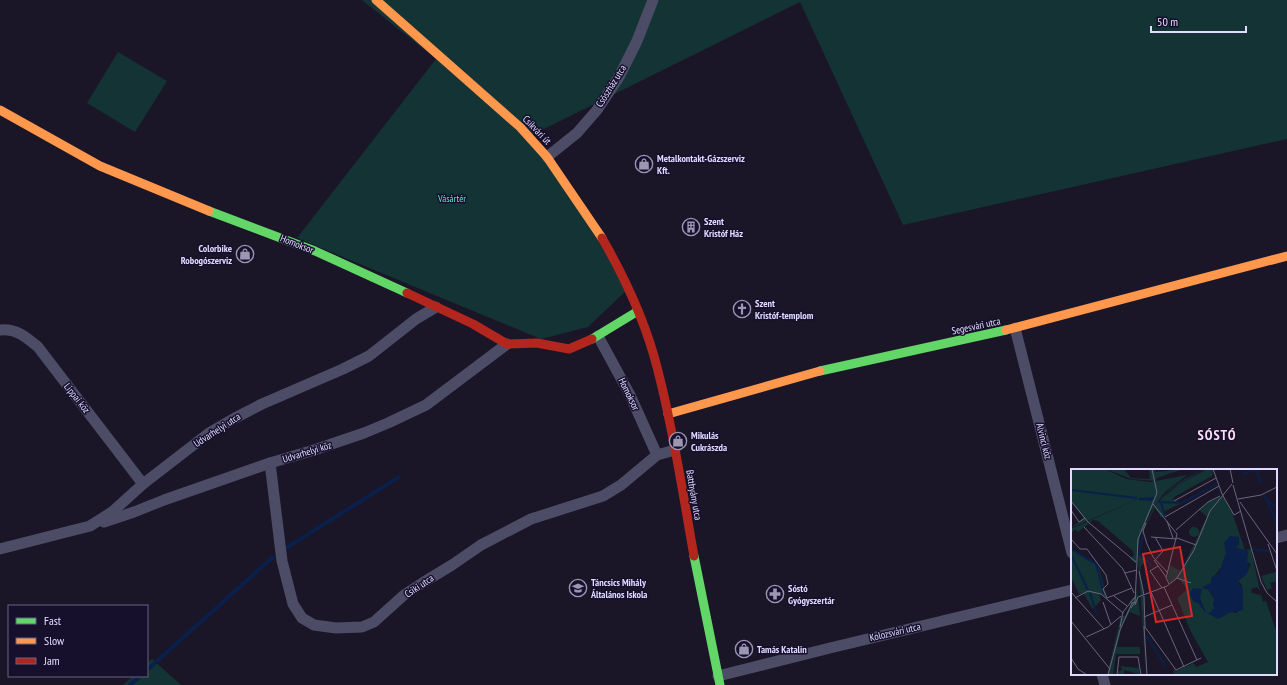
<svg xmlns="http://www.w3.org/2000/svg" width="1287" height="685" font-family="'PT Sans Narrow',sans-serif">
  <style>
    .green { fill: #143335 }
    .lines { fill: none; stroke-linecap: round; stroke-linejoin: round }
    .stream { stroke: #0a1f4a; stroke-width: 4 }
    .street { stroke: #4d4c67; stroke-width: 11 }
    .fast { stroke: #63d668; stroke-width: 9 }
    .slow { stroke: #ff974d; stroke-width: 9 }
    .jam { stroke: #b3261e; stroke-width: 9 }
    .labels { text-anchor: middle; dominant-baseline: central; stroke-width: 3; stroke-linejoin: round; paint-order: stroke }
    .street-label { font-size: 10px; fill: #e1dcff; stroke: #16102d }
    .poi-label { font-size: 10px; font-weight: bold; fill: #e1dcff; stroke: #16102d; text-anchor: start }
    .park-label { font-size: 10px; fill: #60e7c8; stroke: #16102d }
    .district-label { font-size: 14px; font-weight: bold; letter-spacing: 1px; fill: #ffdef2; stroke: #16102d }
    .inset-river { fill: none; stroke: #0a1f4a; stroke-width: 2 }
    .inset-road { fill: none; stroke: #6a657d; stroke-width: 1 }
    .view { fill: #d62828; fill-opacity: 0.15; stroke: #d62828; stroke-width: 2 }
    .inset-edge { fill: none; stroke: #e1dcff; stroke-width: 2 }
  </style>
  <rect width="100%" height="100%" fill="#1a1627"/>
  <g class="green">
    <path d="M 362,0 L 1287,0 L 1287,139 L 903,225 L 800,2 L 530,136 L 630,287 L 588,327 L 541,339 L 297,238 L 436,59 Z"/>
    <path d="M 118,52 L 167,81 L 135,132 L 87,103 Z"/>
    <path d="M 152,659 L 181,685 L 123,685 L 133,676 L 147,676 L 147,663 Z"/>
  </g>
  <g class="lines">
    <g class="stream">
      <path d="M 286,548 L 399,477"/>
      <path d="M 147,670 L 273,557"/>
      <path d="M 130,685 L 140,676"/>
    </g>
    <g class="street">
      <path d="M 547,157 L 577,133 L 597,110 L 619,77 L 637,41 L 653,0"/>
      <path d="M 1015,328 L 1072,553"/>
      <path d="M 0,330 C 16,328 26,337 38,347 L 143,484"/>
      <path d="M 598,336 L 630,395 L 657,455"/>
      <path d="M 270,463 L 282,561 L 293,604 L 302,618 L 314,625 L 336,628 L 362,627 L 374,622 L 404,595 L 424,582 L 452,565 L 481,545 L 531,519 L 603,496 L 621,485 L 657,455 L 675,450"/>
      <path d="M 104,522 L 134,512 L 164,500 L 270,463 L 314,450 L 364,433 L 388,423 L 426,405 L 507,344"/>
      <path d="M 1276,538 L 1287,535"/>
      <path d="M 0,549 L 90,526 L 112,512 L 143,484 L 209,433 L 235,418 L 262,404 L 343,369 L 369,356 L 416,319 L 436,307"/>
      <path d="M 1102,674 L 1105,685"/>
      <path d="M 718,676 L 830,648 L 1072,590"/>
    </g>
    <g class="fast">
      <path d="M 209,211 L 315,251 L 407,293"/>
      <path d="M 592,339 L 638,311"/>
      <path d="M 820,371 L 1006,330"/>
      <path d="M 694,556 L 720,685"/>
    </g>
    <g class="slow">
      <path d="M 376,0 L 520,127 L 547,157 L 602,238"/>
      <path d="M 0,110 L 100,166 L 209,211"/>
      <path d="M 1006,330 L 1287,256"/>
      <path d="M 668,414 L 820,371"/>
    </g>
    <g class="jam">
      <path d="M 602,238 C 625,278 647,326 658,371 C 674,432 683,495 694,556"/>
      <path d="M 407,293 L 473,324 L 507,344 L 537,343 L 569,349 L 592,339"/>
    </g>
  </g>
  <defs>
    <symbol id="shop-ring" viewBox="-11 -11 22 22"><circle r="9.5" fill="#16102d" stroke="#9b97b3" stroke-width="1.5"/><path d="M-5-2.5h2.3a2.7 3.5 0 0 1 5.4 0H5L5.5 6h-11ZM-1.5-2.5h3a1.5 2.3 0 0 0-3 0Z" fill="#9b97b3"/></symbol>
    <symbol id="building-ring" viewBox="-11 -11 22 22"><circle r="9.5" fill="#16102d" stroke="#9b97b3" stroke-width="1.5"/><path d="M-4-6H4V6H1V3H-1V6H-4ZM-2.5-4.3h1.7v1.8h-1.7ZM.8-4.3h1.7v1.8H.8ZM-2.5-1h1.7V.8h-1.7ZM.8-1h1.7V.8H.8Z" fill="#9b97b3"/></symbol>
    <symbol id="church-ring" viewBox="-11 -11 22 22"><circle r="9.5" fill="#16102d" stroke="#9b97b3" stroke-width="1.5"/><path d="M-1.2-6h2.4v3.5h3.3v2.4h-3.3V6h-2.4V-.1h-3.3v-2.4h3.3Z" fill="#9b97b3"/></symbol>
    <symbol id="school-ring" viewBox="-11 -11 22 22"><circle r="9.5" fill="#16102d" stroke="#9b97b3" stroke-width="1.5"/><path d="M0-5L7-2L0 1L-7-2ZM-4 1L0 2.5L4 1V4Q0 6-4 4Z" fill="#9b97b3"/></symbol>
    <symbol id="pharmacy-ring" viewBox="-11 -11 22 22"><circle r="9.5" fill="#16102d" stroke="#9b97b3" stroke-width="1.5"/><path d="M-2-6h4v4h4v4h-4v4h-4v-4h-4v-4h4Z" fill="#9b97b3"/></symbol>
  </defs>
  <g fill-rule="evenodd">
    <use href="#shop-ring" x="634" y="154" width="20" height="20"/>
    <use href="#building-ring" x="681" y="217" width="20" height="20"/>
    <use href="#shop-ring" x="235" y="244" width="20" height="20"/>
    <use href="#church-ring" x="732" y="299" width="20" height="20"/>
    <use href="#shop-ring" x="668" y="431" width="20" height="20"/>
    <use href="#school-ring" x="568" y="578" width="20" height="20"/>
    <use href="#pharmacy-ring" x="765" y="584" width="20" height="20"/>
    <use href="#shop-ring" x="734" y="639" width="20" height="20"/>
  </g>
  <g class="labels">
    <g class="street-label">
      <text transform="translate(611 86) rotate(-58)">Csőszház utca</text>
      <text transform="translate(537 130) rotate(46)">Csikvári út</text>
      <text transform="translate(297 244) rotate(22)">Homoksor</text>
      <text transform="translate(976 326) rotate(-12)">Segesvári utca</text>
      <text transform="translate(629 394) rotate(64)">Homoksor</text>
      <text transform="translate(77 398) rotate(52)">Lippai köz</text>
      <text transform="translate(217 430) rotate(-33)">Udvarhelyi utca</text>
      <text transform="translate(1044 441) rotate(76)">Alvinci köz</text>
      <text transform="translate(307 452) rotate(-17)">Udvarhelyi köz</text>
      <text transform="translate(694 495) rotate(80)">Batthyány utca</text>
      <text transform="translate(419 586) rotate(-34)">Csiki utca</text>
      <text transform="translate(895 632) rotate(-13)">Kolozsvári utca</text>
    </g>
    <g class="poi-label">
      <text x="657" y="158">Metalkontakt-Gázszerviz<tspan x="657" dy="12">Kft.</tspan></text>
      <text x="704" y="221">Szent<tspan x="704" dy="12">Kristóf Ház</tspan></text>
      <text x="232" y="248" text-anchor="end">Colorbike<tspan x="232" dy="12">Robogószerviz</tspan></text>
      <text x="755" y="303">Szent<tspan x="755" dy="12">Kristóf-templom</tspan></text>
      <text x="691" y="435">Mikulás<tspan x="691" dy="12">Cukrászda</tspan></text>
      <text x="591" y="582">Táncsics Mihály<tspan x="591" dy="12">Általános Iskola</tspan></text>
      <text x="788" y="588">Sóstó<tspan x="788" dy="12">Gyógyszertár</tspan></text>
      <text x="757" y="649">Tamás Katalin</text>
    </g>
    <g class="park-label">
      <text x="452" y="198">Vásártér</text>
    </g>
    <g class="district-label">
      <text x="1217" y="435">SÓSTÓ</text>
    </g>
  </g>
  <g transform="translate(1071 469)">
    <rect width="206" height="206" fill="#1a1627"/>
    <path d="M 0,0 L 34,0 L 55,10 L 79,13 L 117,6 L 95,16 L 115,7 L 94,23 L 80,42 L 69,67 L 65,95 L 59,90 L 63,86 L 62,82 L 27,52 L 22,51 L 7,63 L 4,60 L 0,64 L 0,60 L 78,25 L 0,59 L 13,49 L 0,33 ZM 35,0 L 53,0 L 60,9 L 79,10 L 78,0 L 83,0 L 85,3 L 112,0 L 86,9 L 84,12 L 60,10 ZM 133,0 L 105,17 L 98,22 L 93,28 L 107,16 L 136,0 L 142,0 L 141,7 L 103,28 L 102,32 L 111,33 L 147,15 L 111,34 L 94,42 L 95,47 L 90,48 L 84,39 L 73,60 L 69,84 L 75,93 L 70,97 L 69,103 L 73,127 L 75,206 L 67,90 L 72,61 L 83,38 L 99,20 L 114,10 ZM 152,27 L 162,46 L 174,81 L 180,80 L 189,122 L 186,118 L 180,120 L 181,124 L 190,126 L 192,133 L 195,132 L 206,165 L 206,206 L 102,206 L 103,200 L 105,202 L 123,194 L 125,198 L 137,193 L 120,163 L 106,129 L 116,121 L 107,108 L 100,115 L 96,110 L 99,96 L 110,102 L 136,48 L 128,41 L 137,33 ZM 168,70 L 167,76 L 163,77 L 166,80 L 160,86 L 180,95 L 175,105 L 167,112 L 171,116 L 167,139 L 172,139 L 165,144 L 151,140 L 153,145 L 157,143 L 147,150 L 139,144 L 144,140 L 143,130 L 137,120 L 132,120 L 140,114 L 141,109 L 150,99 L 155,84 L 162,83 L 160,80 L 156,81 ZM118 63a5 5 0 1 1 10 0a5 5 0 1 1-10 0ZM 0,80 L 22,92 L 28,99 L 36,128 L 28,125 L 30,131 L 22,140 L 12,124 L 8,125 L 1,110 ZM 205,103 L 206,112 L 199,114 L 201,119 L 196,121 L 190,107 ZM 66,120 L 69,147 L 59,143 L 51,156 L 46,178 L 69,178 L 69,185 L 45,185 L 42,206 L 36,206 L 50,147 L 54,147 L 60,135 L 58,133 L 65,126 ZM 50,197 L 68,199 L 68,205 L 53,201 L 53,206 L 47,206 L 47,202 L 51,201 Z" fill="#143335" fill-rule="evenodd"/>
    <path d="M 159,67 L 168,68 L 168,76 L 163,78 L 177,82 L 176,94 L 181,95 L 177,97 L 176,105 L 167,112 L 172,120 L 172,141 L 158,144 L 147,150 L 133,142 L 127,134 L 122,132 L 119,125 L 122,119 L 131,120 L 129,129 L 135,143 L 140,144 L 141,140 L 144,140 L 142,136 L 143,129 L 137,120 L 131,118 L 140,114 L 140,109 L 148,104 L 149,100 L 147,99 L 150,99 L 155,84 L 153,74 Z" fill="#0a1f4a"/>
    <path class="inset-river" d="M 171,5 L 185,1 L 190,14M 0,21 L 66,29M 194,26 L 196,32 L 206,38M 68,30 L 81,31M 69,30 L 83,29M 196,31 L 206,55M 88,33 L 111,34 L 146,15M 90,34 L 94,47M 72,65 L 68,84 L 82,98M 0,80 L 25,95 L 33,125M 182,80 L 198,82M 0,86 L 17,121M 19,124 L 26,146M 75,166 L 95,198"/>
    <path class="inset-road" d="M 142,0 L 151,25 L 163,46 L 170,42M 159,0 L 162,14M 162,16 L 190,113 L 196,124 L 206,133M 167,30 L 190,26 L 206,18M 0,32 L 17,53 L 65,93M 103,32 L 145,9M 169,33 L 206,85M 82,35 L 106,65 L 95,109 L 98,115M 0,41 L 8,53 L 14,49M 94,48 L 148,17M 96,52 L 102,69M 75,54 L 72,62 L 76,75 L 82,88 L 97,104M 13,58 L 52,100 L 63,124M 105,61 L 137,33 L 149,27M 80,68 L 106,70M 84,68 L 92,82 L 85,90M 106,69 L 125,76M 0,70 L 9,80 L 16,80 L 35,106 L 37,115 L 32,120 L 36,129M 197,75 L 206,102M 83,91 L 95,108M 87,97 L 79,102 L 91,119M 68,102 L 73,126M 54,104 L 66,101M 106,109 L 120,114M 93,118 L 126,191M 0,123 L 33,160M 80,123 L 113,198M 43,127 L 56,137M 73,127 L 74,158 L 105,201 L 130,189M 4,129 L 17,122 L 30,125 L 52,144M 36,129 L 61,119M 32,133 L 40,156M 64,134 L 67,70 L 86,24 L 81,0M 64,136 L 67,128 L 96,117 L 106,109 L 123,81 L 139,42 L 161,15M 73,148 L 101,136M 0,152 L 39,200M 73,157 L 76,206M 49,158 L 52,143 L 64,128M 15,168 L 37,158 L 50,147M 0,189 L 7,200 L 16,206M 37,206 L 49,161 L 61,134 L 64,133 L 60,139M 46,206 L 48,188 L 67,188 L 70,206"/>
    <path class="view" d="M 109,78 L 121,147 L 85,153 L 72,85 Z"/>
    <rect width="206" height="206" class="inset-edge"/>
  </g>
  <rect x="8" y="605" width="140" height="72" fill="#16102d" stroke="#676281"/>
  <rect x="16" y="618" width="20" height="6" fill="#63d668" stroke="#676281"/>
  <text x="44" y="625" font-size="12" fill="#e1dcff">Fast</text>
  <rect x="16" y="638" width="20" height="6" fill="#ff974d" stroke="#676281"/>
  <text x="44" y="645" font-size="12" fill="#e1dcff">Slow</text>
  <rect x="16" y="658" width="20" height="6" fill="#b3261e" stroke="#676281"/>
  <text x="44" y="665" font-size="12" fill="#e1dcff">Jam</text>
  <path d="M1151 26v6h95v-6" fill="none" stroke="#e1dcff" stroke-width="2"/>
  <text x="1157" y="26" font-size="12" fill="#e1dcff" stroke="#16102d" stroke-width="3" paint-order="stroke">50 m</text>
</svg>
